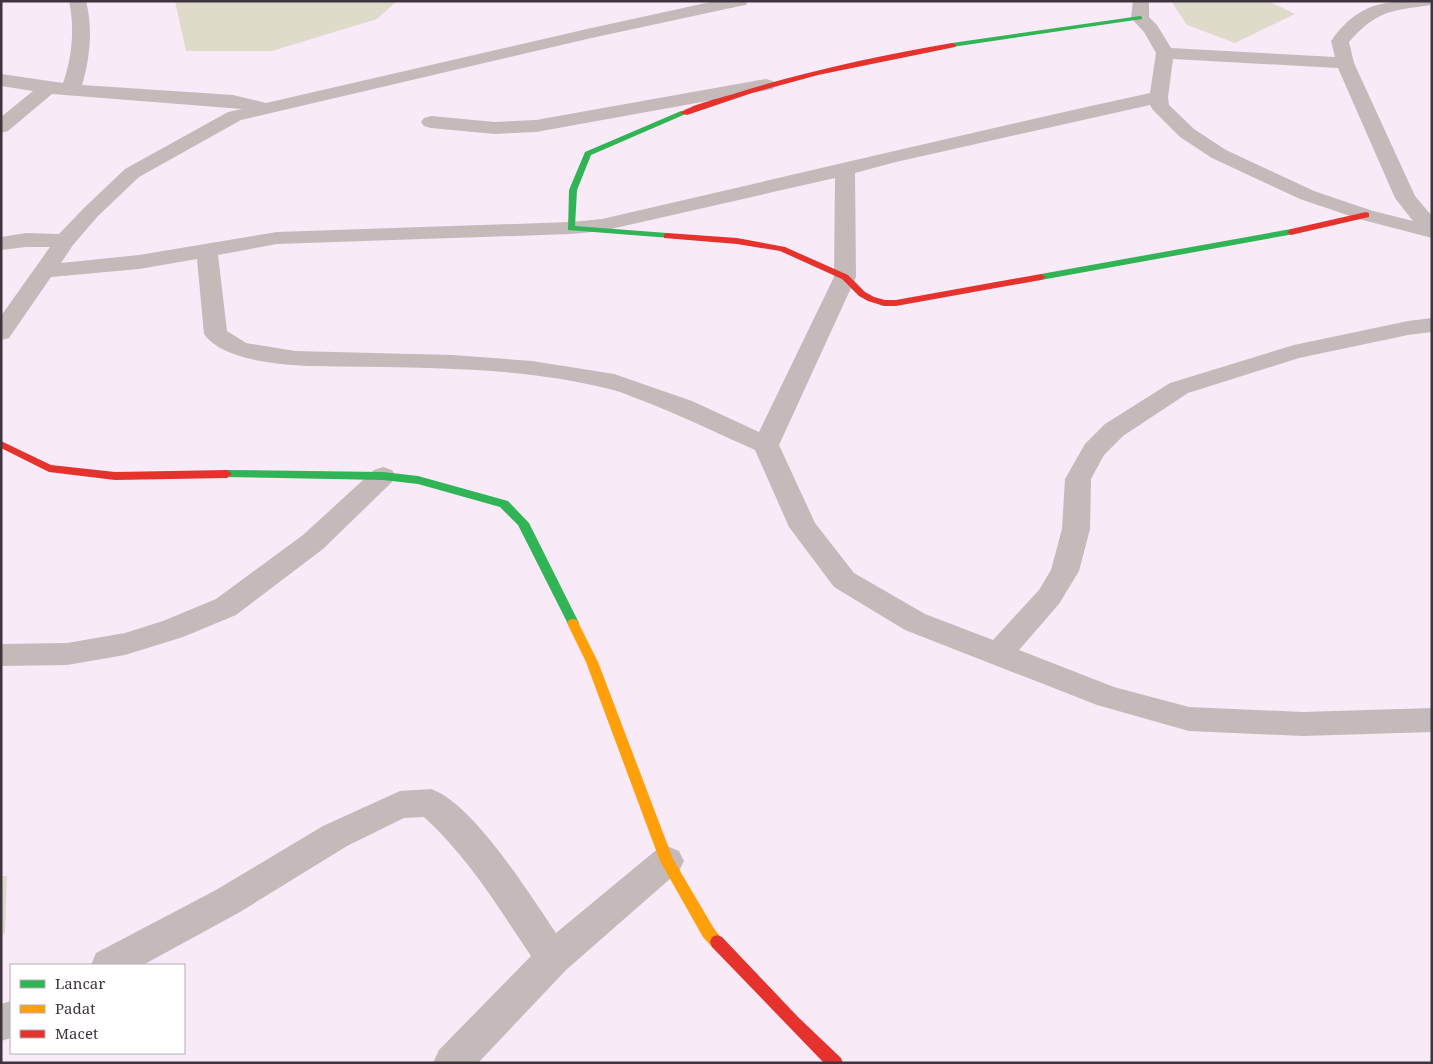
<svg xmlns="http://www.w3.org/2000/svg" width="1433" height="1064" font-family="'Noto Serif',serif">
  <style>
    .green { fill: #dfdbcb }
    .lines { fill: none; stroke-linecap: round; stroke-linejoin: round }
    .street { fill: #c4baba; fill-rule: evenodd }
    .fast { fill: #30b455; fill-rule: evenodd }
    .slow { fill: #ff9f0a; fill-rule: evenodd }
    .jam { fill: #e5322d; fill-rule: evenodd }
  </style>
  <rect width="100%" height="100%" fill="#f8eaf7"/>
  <g class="green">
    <path d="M 175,1 L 397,1 L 377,19 L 272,51 L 186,51 Z"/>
    <path d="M 1171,1 L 1268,1 L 1295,14 L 1235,43 L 1187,25 Z"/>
    <path d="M 1,876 L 7,876 L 5,933 L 1,936 Z"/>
  </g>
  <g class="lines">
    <g class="street">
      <path d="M 69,1 L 86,1 C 93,28 90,59 82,85 L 233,95 L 266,103 L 587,29 L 715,1 L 748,1 L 746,5 L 740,6 L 587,39 L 241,120 L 139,177 L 98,216 L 73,245 L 61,263 L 139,255 L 277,232 L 571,222 L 602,219 C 785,177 967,133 1150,93 L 1156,53 L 1144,32 L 1131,18 L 1133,1 L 1149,1 L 1149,17 L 1157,25 L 1171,48 L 1335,57 L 1331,41 C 1360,0 1386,1 1432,1 L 1430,5 L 1424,6 C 1387,11 1375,13 1349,42 L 1354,63 L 1415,196 L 1432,216 L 1432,238 L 1359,219 L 1300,199 L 1212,158 L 1180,137 L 1153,110 L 1150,105 L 896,162 L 855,173 L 856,277 L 779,445 L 815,523 L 854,573 L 925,614 L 993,640 L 1039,590 L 1051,570 L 1062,529 L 1065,479 L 1085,444 L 1105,424 L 1170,383 L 1294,345 L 1408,321 L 1432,318 L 1432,332 L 1408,335 L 1299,358 L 1188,393 L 1123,436 L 1104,455 L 1091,479 L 1090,529 L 1079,571 L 1059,604 L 1019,650 L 1114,687 L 1189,707 L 1303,712 L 1432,708 L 1432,732 L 1303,736 L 1189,731 L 1097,705 L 905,630 L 834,587 L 789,527 L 755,450 C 717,433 680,415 641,400 C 630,396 619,391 609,389 C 516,365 409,368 314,366 C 283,365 223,361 204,334 L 197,259 L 139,269 L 51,277 L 9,338 L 1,340 L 1,316 L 50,247 L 26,247 L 1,250 L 1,237 L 26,233 L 59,234 L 84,208 L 125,169 L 228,112 L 242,109 L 52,94 L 8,131 L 1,133 L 1,117 L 33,91 L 1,86 L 1,74 L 63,83 C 72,58 75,28 69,1 ZM 1173,59 L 1338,68 L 1395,198 L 1413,221 L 1373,211 L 1314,191 L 1226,150 L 1194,129 L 1169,105 L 1168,97 ZM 835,178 L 834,277 L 759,432 L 692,401 L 614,374 L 532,361 L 452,355 L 295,351 L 246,343 L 227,331 L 218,255 L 277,244 L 571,234 L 602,231 Z"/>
      <path d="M 766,79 L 773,81 L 775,85 L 773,89 L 536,132 L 495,134 L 431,128 L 424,126 L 421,122 L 424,118 L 431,116 L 495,122 L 536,120 Z"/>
      <path d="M 383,467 L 392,470 L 396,476 L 392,482 L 323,549 L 236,615 L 183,637 L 125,655 L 67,665 L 1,666 L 1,644 L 67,643 L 125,633 L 163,621 L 216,599 L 303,535 L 374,470 Z"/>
      <path d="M 431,789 C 474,804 530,895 556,933 L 655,851 L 667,846 L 679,851 L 684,861 L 679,871 L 566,970 L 478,1063 L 433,1063 L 439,1050 L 531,956 C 498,907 468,857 424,817 L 404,818 L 347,846 L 240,912 L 143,965 L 91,965 L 96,953 L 216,890 L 323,826 L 400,791 Z"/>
      <path d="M 11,1001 L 11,1038 L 1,1041 L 1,1004 Z"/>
    </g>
    <g class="fast">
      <path d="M 1140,16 L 1142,17 L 1142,19 L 952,47 L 948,45 L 952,43 Z"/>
      <path d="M 681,111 L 688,113 L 591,155 L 577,190 L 575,226 L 667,233 L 670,234 L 670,238 L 568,230 L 569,190 L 585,152 Z"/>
      <path d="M 1291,229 L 1295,232 L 1294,234 L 1041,280 L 1036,277 L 1041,274 Z"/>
      <path d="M 227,470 L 383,472 L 418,476 L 508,501 L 529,523 L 579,623 L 577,626 L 569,626 L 518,525 L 500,507 L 418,484 L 383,480 L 223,477 L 222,474 Z"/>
    </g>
    <path class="slow" d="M 573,619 L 577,620 L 598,662 L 673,859 L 713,927 L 724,942 L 722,947 L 717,949 L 712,947 L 703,937 L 660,861 L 586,662 L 567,623 L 569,620 Z"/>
    <g class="jam">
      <path d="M 952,43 L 956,45 L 955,47 L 818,75 L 752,93 L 687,115 L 680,113 C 691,105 716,99 730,95 C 803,72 877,56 952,43 Z"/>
      <path d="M 1366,212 L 1369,213 L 1369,217 L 1291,235 L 1287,232 L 1291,229 Z"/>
      <path d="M 667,233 L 737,238 L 785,247 L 848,275 L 865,292 L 874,297 L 885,300 L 896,300 L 1041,274 L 1046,277 L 1041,280 L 896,306 L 884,306 L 868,301 L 859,296 L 842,279 L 780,251 L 737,244 L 664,238 L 664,234 Z"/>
      <path d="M 1,441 L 51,465 L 115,472 L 227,470 L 232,474 L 227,478 L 115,480 L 49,472 L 1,448 Z"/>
      <path d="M 717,935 L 722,937 L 798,1017 L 841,1058 L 843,1063 L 824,1063 L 712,947 L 710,942 L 712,937 Z"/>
    </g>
  </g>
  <rect width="1433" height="1064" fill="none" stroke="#3e343d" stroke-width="5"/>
  <rect x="10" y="964" width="175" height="90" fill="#ffffff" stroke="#b2aeb1"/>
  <rect x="20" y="980" width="25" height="8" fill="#30b455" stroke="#b2aeb1"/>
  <text x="55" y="989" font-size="15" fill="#3e343d">Lancar</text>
  <rect x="20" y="1005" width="25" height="8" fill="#ff9f0a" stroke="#b2aeb1"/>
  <text x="55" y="1014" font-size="15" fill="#3e343d">Padat</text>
  <rect x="20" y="1030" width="25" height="8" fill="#e5322d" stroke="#b2aeb1"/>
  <text x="55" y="1039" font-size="15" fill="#3e343d">Macet</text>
</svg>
